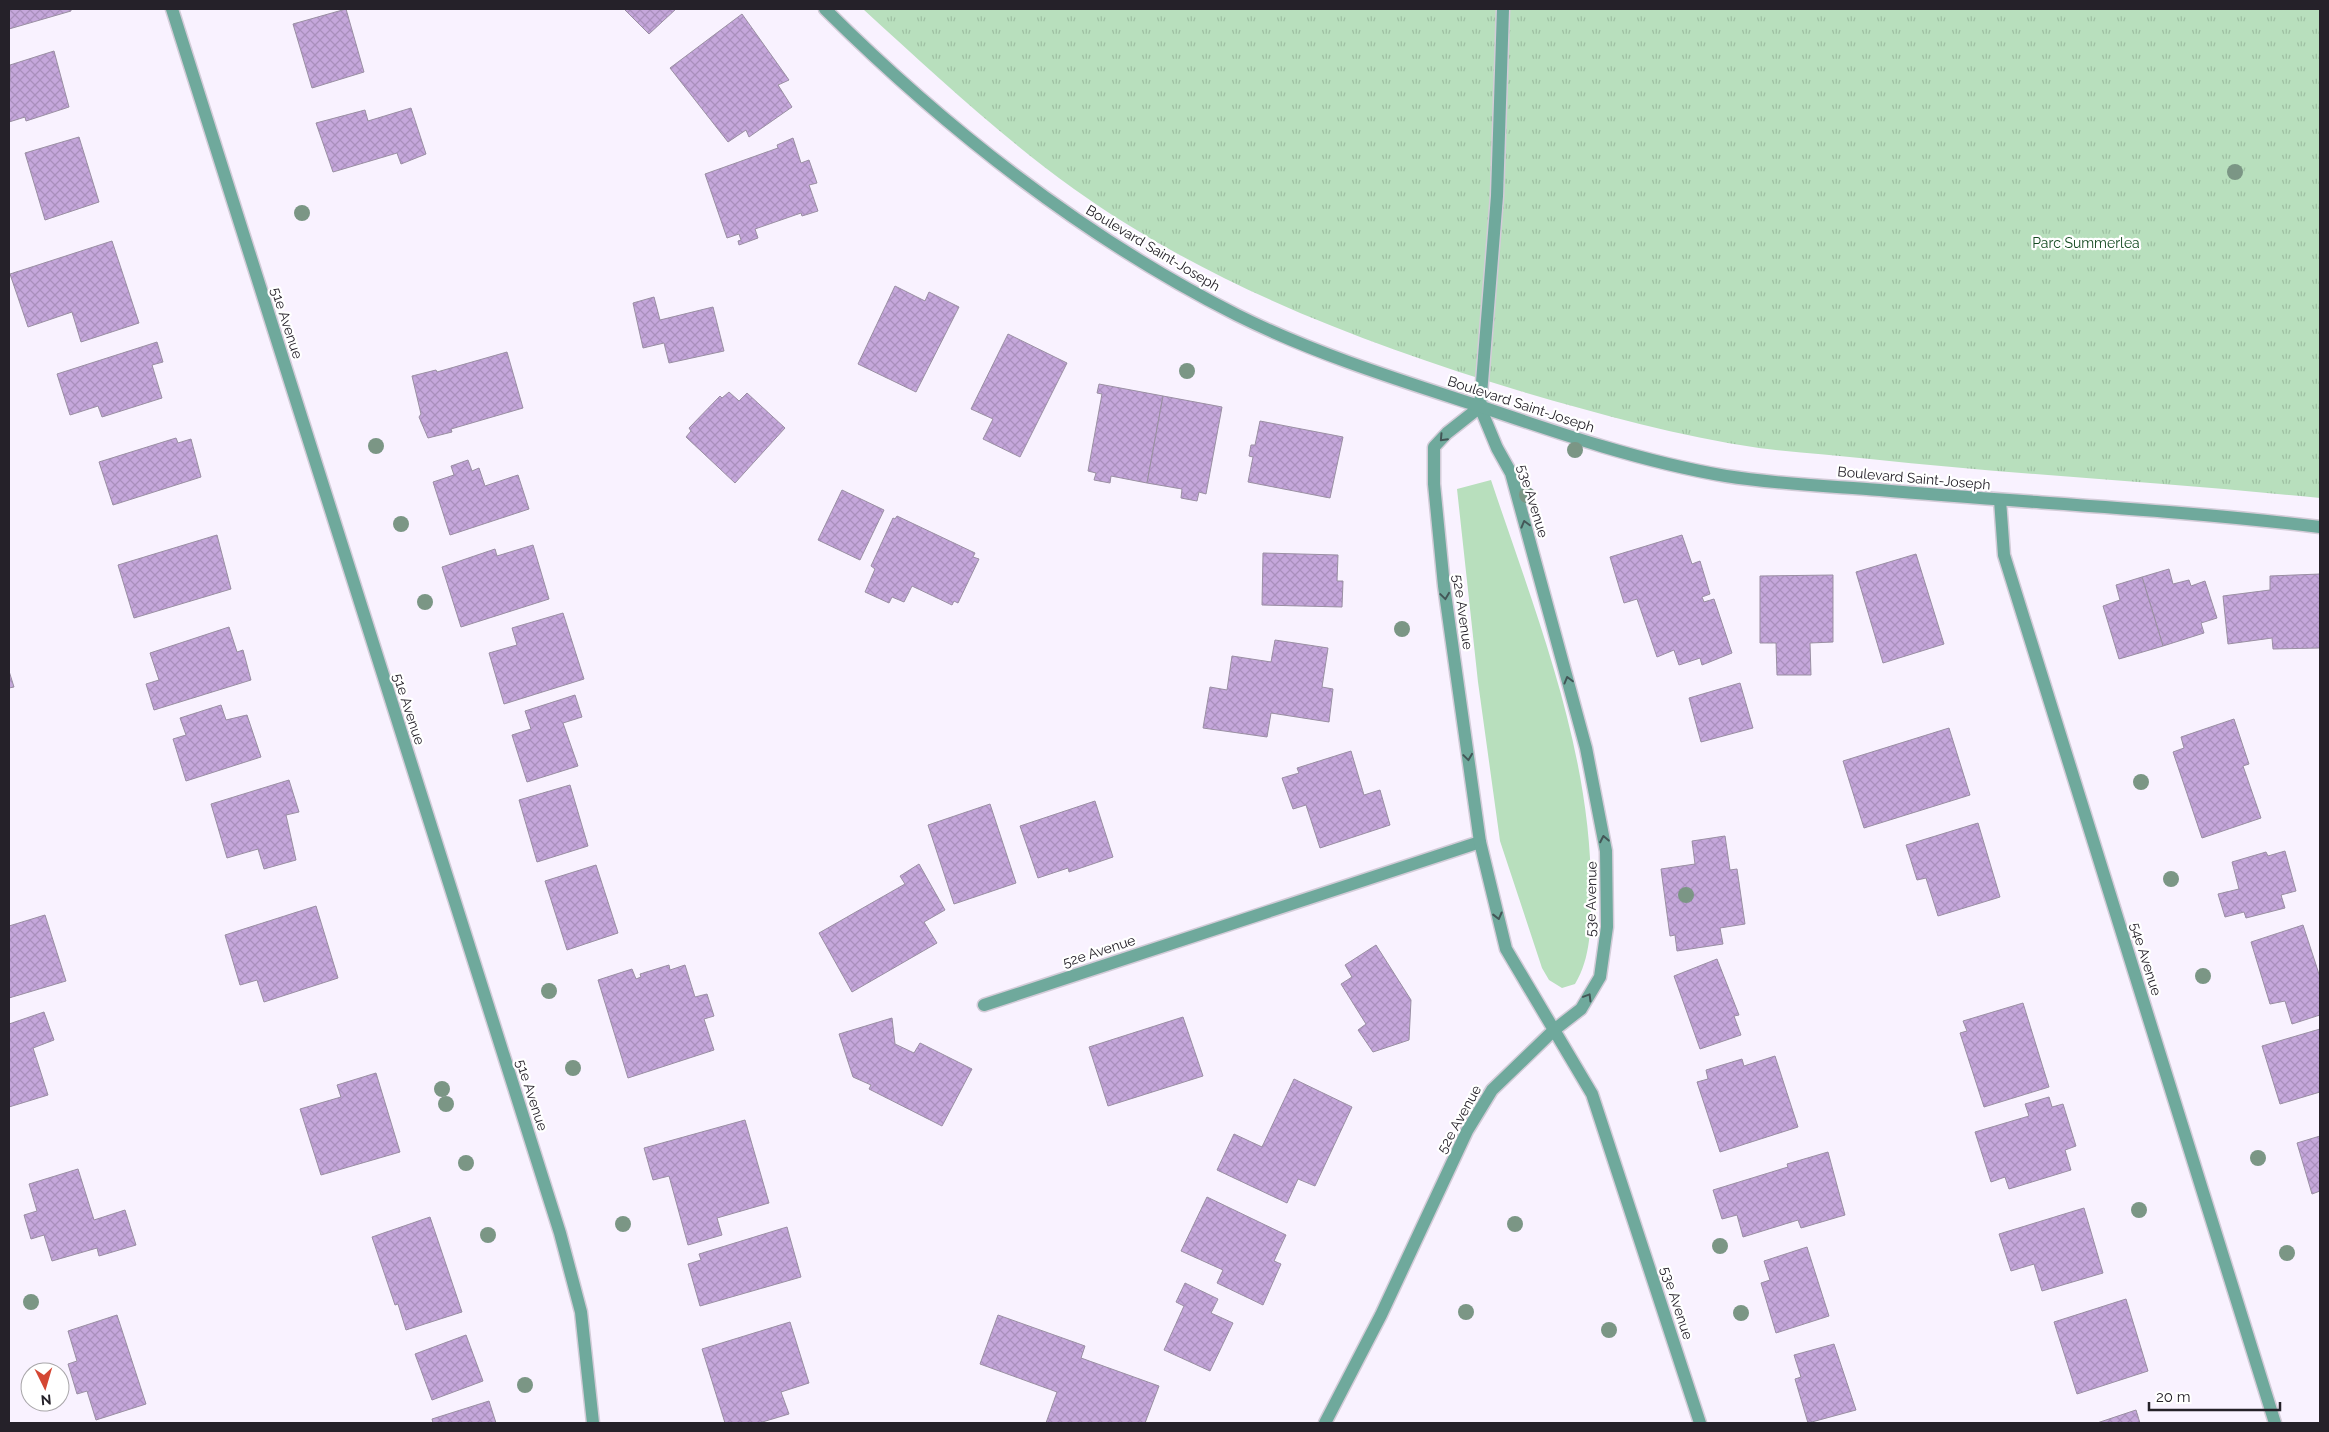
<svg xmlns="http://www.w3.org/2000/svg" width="2329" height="1432" font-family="Raleway,sans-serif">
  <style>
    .grass { fill: #b8dfbd }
    .park { fill: url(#park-tufts) }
    .building { fill: url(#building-cross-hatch); stroke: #9a8fa3 }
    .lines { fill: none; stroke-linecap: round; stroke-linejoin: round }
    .service-casing { stroke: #d3ccd8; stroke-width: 15 }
    .minor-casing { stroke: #d3ccd8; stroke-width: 15 }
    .tertiary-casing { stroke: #d3ccd8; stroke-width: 15 }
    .service { stroke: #6fa99c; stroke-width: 12 }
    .minor { stroke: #6fa99c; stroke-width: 12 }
    .tertiary { stroke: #6fa99c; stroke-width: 12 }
    .tree { fill: #7b9685 }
    .oneway { stroke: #435757 }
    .labels { text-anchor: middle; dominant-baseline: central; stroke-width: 4.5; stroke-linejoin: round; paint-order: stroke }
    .park-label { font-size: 14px; fill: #144a21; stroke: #fff }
    .street-label { font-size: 14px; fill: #252129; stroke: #fff }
  </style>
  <defs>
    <pattern id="park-tufts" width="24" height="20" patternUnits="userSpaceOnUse" patternTransform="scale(1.25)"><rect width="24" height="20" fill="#b8dfbd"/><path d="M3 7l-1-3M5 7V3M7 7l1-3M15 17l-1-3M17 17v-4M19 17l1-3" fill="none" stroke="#9ebfa2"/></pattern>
    <pattern id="building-cross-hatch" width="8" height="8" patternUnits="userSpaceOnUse" patternTransform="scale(1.25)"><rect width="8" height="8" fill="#c5a7db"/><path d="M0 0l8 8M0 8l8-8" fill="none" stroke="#a98fbc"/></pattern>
  </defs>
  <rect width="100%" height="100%" fill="#f9f2ff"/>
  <path class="grass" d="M 1491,480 C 1536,615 1592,751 1591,895 C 1591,925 1591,958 1575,984 L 1562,988 L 1549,980 L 1542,968 L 1500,841 L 1478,682 L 1457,489 Z"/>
  <path class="park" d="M 863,9 L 2320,9 L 2320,498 C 2170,483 2020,475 1870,459 C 1833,455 1796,453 1759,448 C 1678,436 1599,414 1520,391 C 1365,344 1207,284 1074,189 C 999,135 931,71 863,9 Z"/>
  <g class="building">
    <path d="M 9,9 L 71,9 L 71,11 L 9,29 Z"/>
    <path d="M 346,9 L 364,72 L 312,88 L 293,24 Z"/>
    <path d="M 624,9 L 676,9 L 649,34 Z"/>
    <path d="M 742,14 L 789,80 L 778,85 L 792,107 L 749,137 L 746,130 L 728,142 L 670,68 Z"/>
    <path d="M 54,51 L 69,107 L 26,121 L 25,117 L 9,122 L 10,65 Z"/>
    <path d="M 411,108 L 426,154 L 401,164 L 397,153 L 333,172 L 316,123 L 365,110 L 368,121 Z"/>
    <path d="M 79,137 L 99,202 L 45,220 L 25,153 Z"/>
    <path d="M 793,138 L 801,163 L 809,160 L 817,183 L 809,185 L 818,211 L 802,216 L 801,213 L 755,229 L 758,238 L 739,245 L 738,241 L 741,240 L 739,234 L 727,238 L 705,174 L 778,148 L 777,145 Z"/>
    <path d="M 112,241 L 139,323 L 81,342 L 72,312 L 28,327 L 10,274 Z"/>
    <path d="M 895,286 L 925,301 L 929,292 L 959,307 L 916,392 L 858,364 Z"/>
    <path d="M 654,297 L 660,320 L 713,307 L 724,351 L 669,363 L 664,343 L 643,348 L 633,303 Z"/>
    <path d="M 1008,334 L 1067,363 L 1020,457 L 983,439 L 993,419 L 971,409 Z"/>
    <path d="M 157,342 L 163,362 L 152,365 L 162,398 L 102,417 L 98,406 L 70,415 L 57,374 Z"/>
    <path d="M 507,352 L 523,408 L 451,429 L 452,432 L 428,438 L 419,417 L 421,414 L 412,376 L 436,370 L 437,372 Z"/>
    <path d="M 1099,384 L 1163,396 L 1147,483 L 1111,476 L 1110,483 L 1094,480 L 1096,473 L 1088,471 L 1102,394 L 1097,393 Z"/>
    <path d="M 729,392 L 739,401 L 747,393 L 785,428 L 735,483 L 686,437 L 691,431 L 689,428 L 720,396 L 722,398 Z"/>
    <path d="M 1163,396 L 1222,407 L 1206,494 L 1199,492 L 1197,501 L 1181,498 L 1182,489 L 1147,483 Z"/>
    <path d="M 1260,421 L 1343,437 L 1330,498 L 1248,482 L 1253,457 L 1249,456 L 1251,445 L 1255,445 Z"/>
    <path d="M 176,438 L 178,443 L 191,439 L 201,477 L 113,505 L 99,462 Z"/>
    <path d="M 468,460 L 472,471 L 479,468 L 485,486 L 518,475 L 529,509 L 450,535 L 433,482 L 454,475 L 451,466 Z"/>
    <path d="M 842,490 L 884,510 L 860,560 L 818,540 Z"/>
    <path d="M 897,516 L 975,553 L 973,557 L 979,559 L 958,603 L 954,601 L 952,605 L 912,586 L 904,602 L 892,597 L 889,603 L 865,592 L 875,569 L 871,566 L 893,518 L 895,519 Z"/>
    <path d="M 217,535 L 231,589 L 134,618 L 118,565 Z"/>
    <path d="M 1682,535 L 1692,564 L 1700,561 L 1710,594 L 1702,597 L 1704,602 L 1714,599 L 1732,653 L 1702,665 L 1700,658 L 1679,665 L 1674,650 L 1657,657 L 1637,599 L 1624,603 L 1610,557 Z"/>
    <path d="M 533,545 L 549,599 L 461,627 L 442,567 L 495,549 L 497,556 Z"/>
    <path d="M 1263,553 L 1338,555 L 1337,581 L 1343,581 L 1342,607 L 1262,605 Z"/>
    <path d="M 1916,554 L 1944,644 L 1883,663 L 1856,572 Z"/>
    <path d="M 2169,569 L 2173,584 L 2189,580 L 2191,586 L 2205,581 L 2217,618 L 2201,623 L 2204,633 L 2163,646 L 2142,577 Z"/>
    <path d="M 2320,574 L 2320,648 L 2273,649 L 2272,638 L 2228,644 L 2223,596 L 2270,590 L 2270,576 Z"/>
    <path d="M 1833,575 L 1833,642 L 1810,643 L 1811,675 L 1777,675 L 1776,643 L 1760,643 L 1760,576 Z"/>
    <path d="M 2142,577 L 2163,646 L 2119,659 L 2103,606 L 2120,600 L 2116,585 Z"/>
    <path d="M 563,613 L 584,679 L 504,704 L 489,653 L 517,645 L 512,628 Z"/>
    <path d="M 229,627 L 237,652 L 243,650 L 251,680 L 154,710 L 146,684 L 159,680 L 150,653 Z"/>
    <path d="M 1275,640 L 1328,648 L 1322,687 L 1333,689 L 1329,722 L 1271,713 L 1267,737 L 1203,728 L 1210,687 L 1227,690 L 1232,656 L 1271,662 Z"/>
    <path d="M 9,671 L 14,687 L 9,688 Z"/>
    <path d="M 1740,683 L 1753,728 L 1701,742 L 1689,698 Z"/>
    <path d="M 575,695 L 582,717 L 563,723 L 578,766 L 527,782 L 512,735 L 531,729 L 525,711 Z"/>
    <path d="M 221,705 L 226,720 L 247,715 L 261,757 L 186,781 L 173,739 L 186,735 L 180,718 Z"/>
    <path d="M 2234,719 L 2249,764 L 2243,766 L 2261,818 L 2202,838 L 2173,752 L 2184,748 L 2181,737 Z"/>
    <path d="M 1949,728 L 1970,795 L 1864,828 L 1843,761 Z"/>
    <path d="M 1351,751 L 1364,795 L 1380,790 L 1390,825 L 1320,848 L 1306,805 L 1293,809 L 1282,778 L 1299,773 L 1297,768 Z"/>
    <path d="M 289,780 L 299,812 L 286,815 L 296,860 L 264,869 L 258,849 L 227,858 L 211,804 Z"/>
    <path d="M 570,785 L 588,846 L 537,862 L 519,800 Z"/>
    <path d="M 1095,801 L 1113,857 L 1069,872 L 1068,868 L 1038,878 L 1020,826 Z"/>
    <path d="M 990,804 L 1016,883 L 954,904 L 928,825 Z"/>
    <path d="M 1978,823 L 2000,897 L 1938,916 L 1926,878 L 1917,880 L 1906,845 Z"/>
    <path d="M 1725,836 L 1730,870 L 1737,869 L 1745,924 L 1720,928 L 1723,944 L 1677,951 L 1675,935 L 1670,936 L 1661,869 L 1695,864 L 1692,841 Z"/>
    <path d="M 2285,851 L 2296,891 L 2281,895 L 2285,908 L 2246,918 L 2244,912 L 2225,917 L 2218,894 L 2239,889 L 2232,862 L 2266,852 L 2268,856 Z"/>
    <path d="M 919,864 L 945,910 L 924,922 L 937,943 L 852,992 L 819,933 L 905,884 L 900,876 Z"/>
    <path d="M 596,865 L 618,933 L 567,950 L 545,881 Z"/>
    <path d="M 316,906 L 338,978 L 264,1002 L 257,980 L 240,985 L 225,935 Z"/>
    <path d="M 45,915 L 66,981 L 9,998 L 9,926 Z"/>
    <path d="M 2303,925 L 2320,977 L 2320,1015 L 2292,1024 L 2285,1001 L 2270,1004 L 2251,942 Z"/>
    <path d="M 1376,945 L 1411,1000 L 1409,1040 L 1373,1052 L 1358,1030 L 1366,1024 L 1341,984 L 1352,977 L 1345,965 Z"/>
    <path d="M 1717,959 L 1739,1015 L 1734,1016 L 1741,1035 L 1700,1049 L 1674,976 Z"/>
    <path d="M 669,965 L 670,970 L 685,965 L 695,997 L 707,994 L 714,1016 L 704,1019 L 714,1050 L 628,1078 L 598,980 L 632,969 L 636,979 L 641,977 L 640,974 Z"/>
    <path d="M 2023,1003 L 2049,1087 L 1984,1107 L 1960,1033 L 1967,1031 L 1963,1021 Z"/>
    <path d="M 44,1012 L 54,1040 L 33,1048 L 48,1095 L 9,1107 L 9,1024 Z"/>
    <path d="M 1183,1017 L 1203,1076 L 1108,1106 L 1089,1047 Z"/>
    <path d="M 892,1018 L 895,1044 L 914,1053 L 920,1043 L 972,1069 L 942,1126 L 869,1089 L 871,1085 L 853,1077 L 839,1034 Z"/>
    <path d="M 2320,1029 L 2320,1092 L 2280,1104 L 2262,1046 Z"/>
    <path d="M 1775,1056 L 1798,1127 L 1720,1152 L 1697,1082 L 1708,1079 L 1706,1070 L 1742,1059 L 1744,1066 Z"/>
    <path d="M 376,1073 L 400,1152 L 321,1175 L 300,1109 L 341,1097 L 337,1085 Z"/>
    <path d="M 1294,1079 L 1352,1107 L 1315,1186 L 1298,1179 L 1287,1203 L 1217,1170 L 1234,1134 L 1262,1147 Z"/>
    <path d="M 2049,1097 L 2052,1107 L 2063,1104 L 2076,1146 L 2065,1150 L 2071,1170 L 2009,1189 L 2005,1177 L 1991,1182 L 1975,1132 L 2029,1116 L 2025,1104 Z"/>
    <path d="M 745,1120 L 769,1203 L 717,1218 L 722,1235 L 688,1245 L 669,1176 L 653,1180 L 644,1148 Z"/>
    <path d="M 2320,1136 L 2320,1191 L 2312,1194 L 2297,1143 Z"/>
    <path d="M 1828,1152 L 1845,1215 L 1801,1228 L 1798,1220 L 1743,1237 L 1737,1215 L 1722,1219 L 1713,1190 L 1788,1167 L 1787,1164 Z"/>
    <path d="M 78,1169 L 94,1220 L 125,1210 L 136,1245 L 99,1256 L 97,1248 L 52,1261 L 44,1235 L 31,1239 L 24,1215 L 37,1211 L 29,1184 Z"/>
    <path d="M 1207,1197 L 1286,1235 L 1274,1261 L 1281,1264 L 1263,1305 L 1217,1283 L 1223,1270 L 1181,1251 Z"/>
    <path d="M 2084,1208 L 2103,1273 L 2042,1291 L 2034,1264 L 2011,1271 L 1999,1234 Z"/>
    <path d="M 430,1217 L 462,1312 L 406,1330 L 398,1304 L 395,1305 L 372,1237 Z"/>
    <path d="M 787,1227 L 801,1277 L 700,1306 L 688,1264 L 701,1260 L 699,1254 Z"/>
    <path d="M 1807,1247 L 1829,1316 L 1776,1333 L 1761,1283 L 1770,1280 L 1764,1261 Z"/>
    <path d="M 1185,1283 L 1218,1299 L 1211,1313 L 1233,1323 L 1210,1371 L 1164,1350 L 1184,1306 L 1176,1302 Z"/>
    <path d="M 2126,1299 L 2148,1371 L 2077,1394 L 2054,1322 Z"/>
    <path d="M 117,1315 L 146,1404 L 96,1420 L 87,1391 L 77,1394 L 68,1364 L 77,1361 L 68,1331 Z"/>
    <path d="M 998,1315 L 1085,1346 L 1081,1358 L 1159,1386 L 1145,1423 L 1046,1423 L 1057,1392 L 980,1364 Z"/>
    <path d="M 790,1322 L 809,1383 L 781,1392 L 789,1414 L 759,1423 L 725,1423 L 702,1349 Z"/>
    <path d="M 466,1335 L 483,1381 L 432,1400 L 415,1354 Z"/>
    <path d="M 1834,1344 L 1856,1410 L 1808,1423 L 1795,1379 L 1801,1377 L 1794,1355 Z"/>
    <path d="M 489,1401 L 496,1423 L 433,1423 L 432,1419 Z"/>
    <path d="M 2136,1410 L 2140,1423 L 2097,1423 Z"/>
  </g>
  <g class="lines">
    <defs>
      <path id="service" d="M 1480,407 L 1497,196 L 1503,9"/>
      <g id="minor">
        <path d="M 172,9 L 560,1233 L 581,1312 L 593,1423"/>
        <path d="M 2000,500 L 2004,555 L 2275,1423"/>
        <path d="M 984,1005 L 1480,842"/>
        <path d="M 1325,1423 L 1381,1315 L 1467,1131 L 1492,1090 L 1554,1030 L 1581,1009 L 1600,977 L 1607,927 L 1606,851 L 1586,748 L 1511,473 L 1497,448 L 1480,407 L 1447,433 L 1434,447 L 1434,484 L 1444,586 L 1480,842 L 1506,949 L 1592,1094 L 1700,1423"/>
      </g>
      <path id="tertiary" d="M 825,9 C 947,130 1083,237 1237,315 C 1315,354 1399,380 1482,407 C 1561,434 1643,462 1726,476 C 1776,484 1829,486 1880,490 C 2027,503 2174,509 2320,527"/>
    </defs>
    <use href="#service" class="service-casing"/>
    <use href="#minor" class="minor-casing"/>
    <use href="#tertiary" class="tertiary-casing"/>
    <use href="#service" class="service"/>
    <use href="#minor" class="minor"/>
    <use href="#tertiary" class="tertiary"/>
  </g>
  <g class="tree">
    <circle cx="2235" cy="172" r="8"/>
    <circle cx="302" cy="213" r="8"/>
    <circle cx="1187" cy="371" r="8"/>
    <circle cx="376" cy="446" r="8"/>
    <circle cx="1575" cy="450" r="8"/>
    <circle cx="1527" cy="495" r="8"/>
    <circle cx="401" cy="524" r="8"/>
    <circle cx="425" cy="602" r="8"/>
    <circle cx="1402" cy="629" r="8"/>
    <circle cx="2141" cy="782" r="8"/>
    <circle cx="2171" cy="879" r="8"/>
    <circle cx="1686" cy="895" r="8"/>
    <circle cx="2203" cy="976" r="8"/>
    <circle cx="549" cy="991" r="8"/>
    <circle cx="573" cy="1068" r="8"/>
    <circle cx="442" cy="1089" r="8"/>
    <circle cx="446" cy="1104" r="8"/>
    <circle cx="2258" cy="1158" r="8"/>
    <circle cx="466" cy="1163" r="8"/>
    <circle cx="2139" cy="1210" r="8"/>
    <circle cx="623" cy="1224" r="8"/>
    <circle cx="1515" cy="1224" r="8"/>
    <circle cx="488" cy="1235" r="8"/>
    <circle cx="1720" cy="1246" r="8"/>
    <circle cx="2287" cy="1253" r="8"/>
    <circle cx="31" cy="1302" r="8"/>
    <circle cx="1466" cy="1312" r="8"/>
    <circle cx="1741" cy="1313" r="8"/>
    <circle cx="1609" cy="1330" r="8"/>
    <circle cx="525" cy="1385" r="8"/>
  </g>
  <defs><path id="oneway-chevron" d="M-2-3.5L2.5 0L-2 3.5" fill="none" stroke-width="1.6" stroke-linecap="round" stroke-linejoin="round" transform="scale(1.25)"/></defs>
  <g class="oneway">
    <use href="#oneway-chevron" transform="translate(1443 438) rotate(133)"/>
    <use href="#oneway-chevron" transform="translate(1525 524) rotate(-105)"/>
    <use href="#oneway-chevron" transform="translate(1445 596) rotate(82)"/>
    <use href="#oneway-chevron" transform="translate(1568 680) rotate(-105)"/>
    <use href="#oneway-chevron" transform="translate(1468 757) rotate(82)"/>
    <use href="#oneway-chevron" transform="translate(1604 839) rotate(-101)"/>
    <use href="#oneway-chevron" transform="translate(1498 916) rotate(76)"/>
    <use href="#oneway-chevron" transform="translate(1588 997) rotate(-59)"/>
  </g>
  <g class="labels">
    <g class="park-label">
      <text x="2086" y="243">Parc Summerlea</text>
    </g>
    <g class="street-label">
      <text transform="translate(1153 248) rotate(31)">Boulevard Saint-Joseph</text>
      <text transform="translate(287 323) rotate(72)">51e Avenue</text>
      <text transform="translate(1521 404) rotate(18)">Boulevard Saint-Joseph</text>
      <text transform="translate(1914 478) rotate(5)">Boulevard Saint-Joseph</text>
      <text transform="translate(1533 501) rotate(73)">53e Avenue</text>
      <text transform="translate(1463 612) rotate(82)">52e Avenue</text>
      <text transform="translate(409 709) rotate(72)">51e Avenue</text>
      <text transform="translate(1591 899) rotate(-89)">53e Avenue</text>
      <text transform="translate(1099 951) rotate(-18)">52e Avenue</text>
      <text transform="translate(2146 959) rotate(73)">54e Avenue</text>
      <text transform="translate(532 1095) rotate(72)">51e Avenue</text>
      <text transform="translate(1459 1119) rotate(-61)">52e Avenue</text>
      <text transform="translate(1677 1303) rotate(72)">53e Avenue</text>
    </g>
  </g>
  <rect width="2329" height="1432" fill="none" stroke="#252129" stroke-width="20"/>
  <g transform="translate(45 1387) rotate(175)"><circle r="24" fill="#ffffff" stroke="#a8a6a9"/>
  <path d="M0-4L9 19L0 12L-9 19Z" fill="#d44734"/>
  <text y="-8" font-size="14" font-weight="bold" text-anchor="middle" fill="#252129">N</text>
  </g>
  <path d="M2149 1402v8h131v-8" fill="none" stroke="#252129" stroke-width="2.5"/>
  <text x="2156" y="1402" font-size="15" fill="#252129" stroke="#ffffff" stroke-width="4" paint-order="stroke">20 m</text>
</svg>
